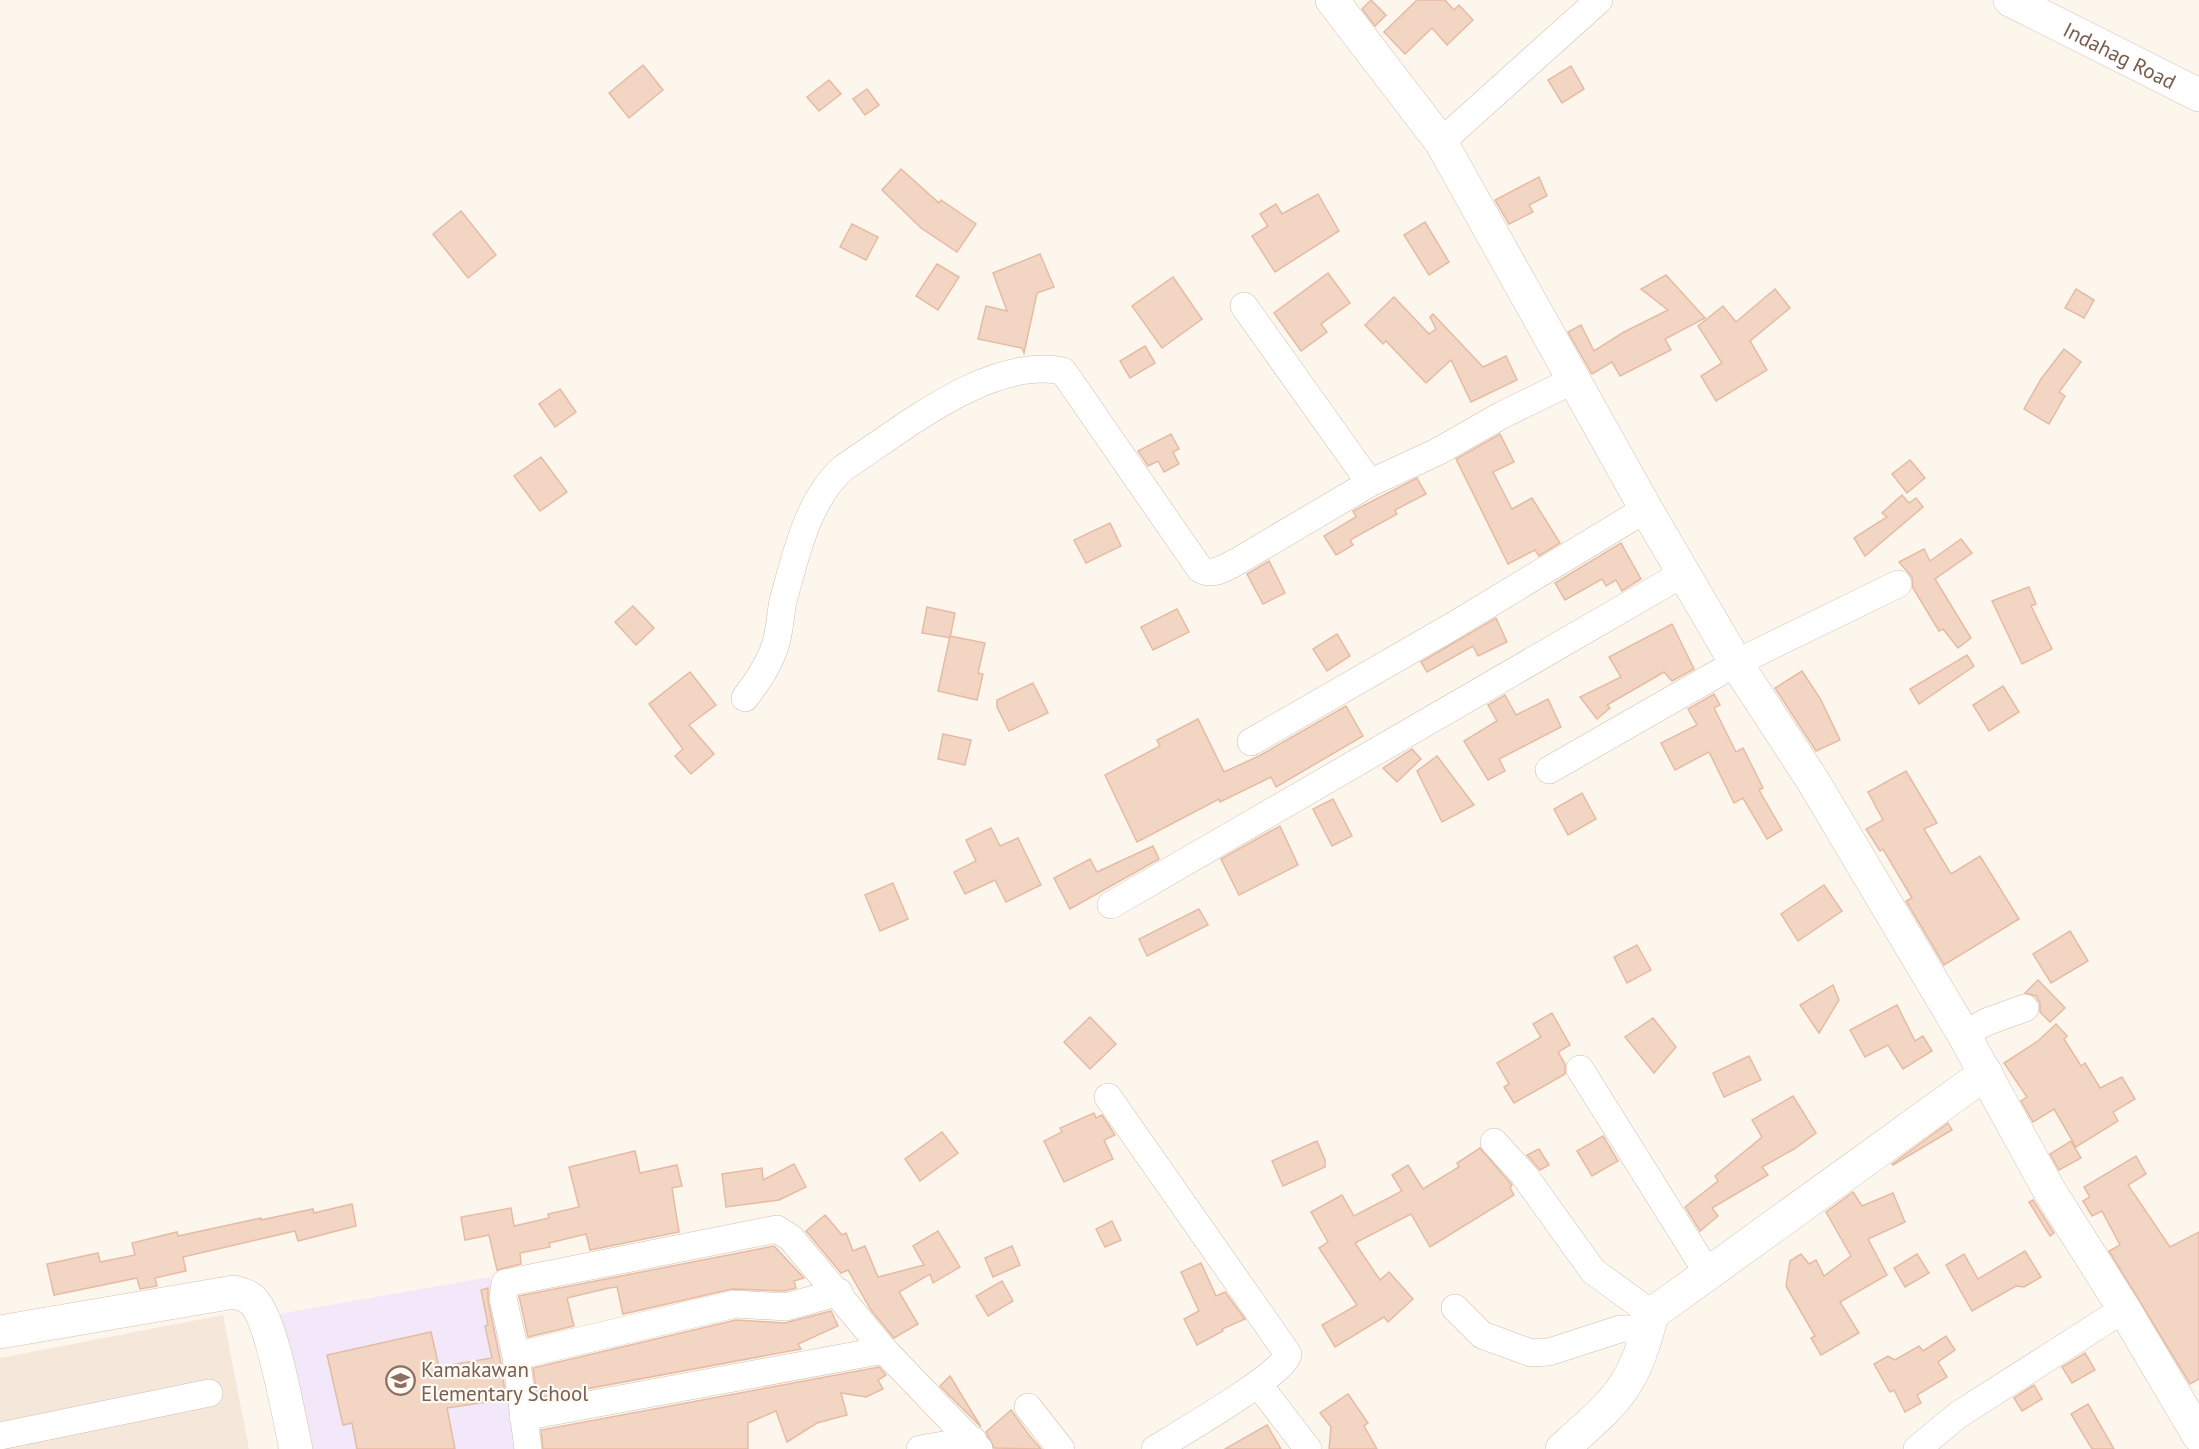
<svg xmlns="http://www.w3.org/2000/svg" width="2199" height="1449" font-family="'PT Sans',sans-serif">
  <style>
    .residential { fill: #f5e8da }
    .education { fill: #f3e8fa }
    .building { fill: #f3d5c3; stroke: #e6bba3; stroke-width: 1.5 }
    .lines { fill: none; stroke-linecap: round; stroke-linejoin: round }
    .street-casing { stroke: #d1beb0; stroke-width: 28 }
    .secondary-casing { stroke: #d6c0b0; stroke-width: 34 }
    .street { stroke: #fff; stroke-width: 27 }
    .secondary { stroke: #fff; stroke-width: 33 }
    .labels { text-anchor: middle; dominant-baseline: central; stroke-width: 4.5; stroke-linejoin: round; paint-order: stroke }
    .street-label { font-size: 21px; fill: #7a5c4d; stroke: #fffaf3 }
    .education-label { font-size: 21px; fill: #785e54; stroke: #fffaf3; text-anchor: start }
  </style>
  <rect width="100%" height="100%" fill="#fdf6ec"/>
  <path class="residential" d="M 223,1315 L 249,1449 L 0,1449 L 0,1358 Z"/>
  <path class="education" d="M 490,1277 L 519,1449 L 309,1449 L 278,1314 Z"/>
  <g class="building">
    <path d="M 1371,0 L 1386,15 L 1375,26 L 1362,9 Z"/>
    <path d="M 1417,0 L 1445,0 L 1454,10 L 1459,5 L 1473,20 L 1447,45 L 1432,28 L 1405,54 L 1384,32 Z"/>
    <path d="M 643,65 L 663,90 L 629,118 L 609,93 Z"/>
    <path d="M 1571,66 L 1584,89 L 1562,103 L 1548,80 Z"/>
    <path d="M 829,80 L 841,94 L 819,111 L 807,97 Z"/>
    <path d="M 867,89 L 879,105 L 865,115 L 853,99 Z"/>
    <path d="M 901,169 L 939,203 L 941,200 L 976,224 L 957,252 L 921,228 L 882,190 Z"/>
    <path d="M 1539,177 L 1547,196 L 1529,205 L 1533,212 L 1509,224 L 1495,200 Z"/>
    <path d="M 1318,194 L 1339,231 L 1275,272 L 1252,236 L 1268,226 L 1260,214 L 1276,204 L 1282,214 Z"/>
    <path d="M 461,211 L 496,255 L 468,278 L 433,234 Z"/>
    <path d="M 1425,222 L 1449,262 L 1429,275 L 1404,235 Z"/>
    <path d="M 852,224 L 878,237 L 866,260 L 840,247 Z"/>
    <path d="M 1040,254 L 1054,287 L 1037,293 L 1024,353 L 1022,348 L 978,339 L 986,306 L 1007,311 L 993,273 Z"/>
    <path d="M 937,264 L 959,277 L 938,310 L 916,296 Z"/>
    <path d="M 1328,273 L 1350,303 L 1321,324 L 1327,332 L 1301,351 L 1274,313 Z"/>
    <path d="M 1666,275 L 1705,318 L 1665,339 L 1671,350 L 1620,376 L 1612,362 L 1592,374 L 1568,332 L 1581,325 L 1594,351 L 1624,332 L 1668,310 L 1641,289 Z"/>
    <path d="M 1173,277 L 1202,319 L 1162,348 L 1132,306 Z"/>
    <path d="M 1775,289 L 1790,308 L 1750,341 L 1767,370 L 1716,401 L 1701,376 L 1722,363 L 1698,326 L 1723,306 L 1736,322 Z"/>
    <path d="M 2076,289 L 2094,300 L 2084,318 L 2065,308 Z"/>
    <path d="M 1394,297 L 1429,334 L 1436,329 L 1430,317 L 1433,314 L 1483,367 L 1506,356 L 1517,380 L 1471,402 L 1451,360 L 1426,383 L 1386,341 L 1383,344 L 1365,325 Z"/>
    <path d="M 1145,346 L 1155,363 L 1130,378 L 1120,361 Z"/>
    <path d="M 2064,349 L 2081,362 L 2059,392 L 2065,396 L 2049,424 L 2024,409 L 2041,379 Z"/>
    <path d="M 560,389 L 576,412 L 555,427 L 539,404 Z"/>
    <path d="M 1171,434 L 1179,449 L 1173,452 L 1179,464 L 1164,472 L 1158,461 L 1148,466 L 1138,451 Z"/>
    <path d="M 1500,434 L 1514,462 L 1493,472 L 1512,509 L 1532,498 L 1560,543 L 1539,556 L 1535,550 L 1508,564 L 1456,459 Z"/>
    <path d="M 541,457 L 567,492 L 540,511 L 514,476 Z"/>
    <path d="M 1910,460 L 1925,478 L 1907,493 L 1892,474 Z"/>
    <path d="M 1417,478 L 1426,494 L 1395,510 L 1397,514 L 1350,540 L 1353,545 L 1336,555 L 1324,536 L 1356,517 L 1353,511 Z"/>
    <path d="M 1902,495 L 1909,503 L 1916,498 L 1923,507 L 1865,556 L 1854,538 L 1887,517 L 1882,513 Z"/>
    <path d="M 1110,523 L 1121,546 L 1086,563 L 1074,540 Z"/>
    <path d="M 1961,539 L 1972,553 L 1935,579 L 1971,638 L 1958,648 L 1943,629 L 1939,631 L 1913,588 L 1912,577 L 1899,562 L 1924,549 L 1930,561 Z"/>
    <path d="M 1621,543 L 1641,579 L 1622,591 L 1616,580 L 1606,586 L 1602,579 L 1565,600 L 1555,583 Z"/>
    <path d="M 1269,561 L 1285,593 L 1263,604 L 1247,574 Z"/>
    <path d="M 2029,587 L 2036,604 L 2031,606 L 2052,649 L 2022,664 L 1992,601 Z"/>
    <path d="M 633,606 L 654,628 L 636,645 L 615,622 Z"/>
    <path d="M 927,607 L 955,613 L 950,638 L 922,633 Z"/>
    <path d="M 1177,609 L 1189,632 L 1153,650 L 1141,627 Z"/>
    <path d="M 1496,618 L 1507,642 L 1478,656 L 1473,646 L 1427,672 L 1421,662 Z"/>
    <path d="M 1672,624 L 1694,669 L 1672,681 L 1664,672 L 1607,705 L 1610,708 L 1597,719 L 1580,697 L 1621,677 L 1609,657 Z"/>
    <path d="M 1337,634 L 1350,656 L 1327,671 L 1313,649 Z"/>
    <path d="M 950,636 L 985,643 L 978,673 L 983,674 L 977,700 L 938,691 Z"/>
    <path d="M 1967,655 L 1974,666 L 1919,704 L 1910,689 Z"/>
    <path d="M 1802,671 L 1821,700 L 1840,740 L 1816,751 L 1775,688 Z"/>
    <path d="M 690,672 L 716,705 L 689,725 L 714,754 L 691,774 L 675,756 L 683,749 L 649,704 Z"/>
    <path d="M 1033,683 L 1048,713 L 1009,731 L 997,707 L 997,700 Z"/>
    <path d="M 2003,686 L 2019,712 L 1989,731 L 1973,705 Z"/>
    <path d="M 1714,694 L 1720,705 L 1714,708 L 1736,752 L 1743,748 L 1763,788 L 1759,790 L 1782,830 L 1767,839 L 1743,798 L 1734,803 L 1709,752 L 1675,770 L 1661,743 L 1697,725 L 1688,709 Z"/>
    <path d="M 1505,695 L 1516,715 L 1548,699 L 1561,727 L 1499,759 L 1505,771 L 1488,780 L 1464,741 L 1497,721 L 1488,705 Z"/>
    <path d="M 1346,706 L 1363,736 L 1276,787 L 1271,777 L 1220,802 L 1219,799 L 1137,842 L 1105,775 L 1160,746 L 1157,740 L 1198,719 L 1224,772 L 1259,756 Z"/>
    <path d="M 943,734 L 971,740 L 965,765 L 938,759 Z"/>
    <path d="M 1412,749 L 1421,759 L 1397,782 L 1383,768 Z"/>
    <path d="M 1437,756 L 1474,805 L 1442,822 L 1417,771 Z"/>
    <path d="M 1906,771 L 1937,823 L 1924,829 L 1951,874 L 1980,856 L 2019,919 L 1944,965 L 1906,901 L 1912,898 L 1883,849 L 1880,851 L 1866,829 L 1883,820 L 1868,792 Z"/>
    <path d="M 1582,793 L 1596,819 L 1568,835 L 1554,809 Z"/>
    <path d="M 1333,799 L 1352,836 L 1332,846 L 1313,809 Z"/>
    <path d="M 1280,826 L 1298,865 L 1239,895 L 1221,859 Z"/>
    <path d="M 991,828 L 1000,846 L 1018,838 L 1041,885 L 1006,902 L 995,880 L 965,894 L 954,872 L 976,861 L 966,840 Z"/>
    <path d="M 1153,846 L 1159,859 L 1070,909 L 1054,878 L 1090,859 L 1097,872 Z"/>
    <path d="M 893,883 L 908,919 L 880,931 L 865,895 Z"/>
    <path d="M 1824,885 L 1842,911 L 1798,941 L 1781,914 Z"/>
    <path d="M 1199,909 L 1208,925 L 1147,956 L 1139,939 Z"/>
    <path d="M 2070,931 L 2088,961 L 2051,983 L 2033,954 Z"/>
    <path d="M 1637,945 L 1651,970 L 1627,983 L 1614,957 Z"/>
    <path d="M 2038,980 L 2065,1008 L 2050,1022 L 2040,1012 L 2040,1003 L 2036,996 L 2025,993 Z"/>
    <path d="M 1833,985 L 1839,1000 L 1819,1033 L 1800,1005 Z"/>
    <path d="M 1897,1005 L 1915,1041 L 1923,1036 L 1932,1051 L 1903,1069 L 1888,1045 L 1865,1057 L 1850,1030 Z"/>
    <path d="M 1552,1013 L 1570,1045 L 1558,1052 L 1565,1064 L 1565,1074 L 1514,1103 L 1504,1087 L 1509,1084 L 1497,1063 L 1541,1037 L 1533,1024 Z"/>
    <path d="M 1090,1017 L 1116,1044 L 1090,1069 L 1064,1042 Z"/>
    <path d="M 1653,1018 L 1676,1047 L 1654,1073 L 1625,1037 Z"/>
    <path d="M 2056,1024 L 2067,1036 L 2064,1039 L 2081,1066 L 2085,1063 L 2100,1088 L 2122,1077 L 2135,1099 L 2113,1112 L 2118,1121 L 2076,1147 L 2054,1109 L 2033,1122 L 2021,1101 L 2027,1097 L 2004,1063 L 2038,1041 Z"/>
    <path d="M 1749,1056 L 1761,1080 L 1724,1097 L 1713,1073 Z"/>
    <path d="M 1793,1096 L 1816,1133 L 1794,1149 L 1762,1167 L 1768,1175 L 1712,1208 L 1718,1216 L 1700,1231 L 1685,1207 L 1718,1181 L 1715,1176 L 1762,1137 L 1752,1120 Z"/>
    <path d="M 1094,1113 L 1096,1118 L 1102,1115 L 1115,1135 L 1104,1140 L 1113,1159 L 1064,1182 L 1044,1141 L 1062,1132 L 1060,1128 Z"/>
    <path d="M 1948,1123 L 1952,1130 L 1893,1165 L 1892,1164 Z"/>
    <path d="M 942,1132 L 958,1153 L 920,1181 L 905,1159 Z"/>
    <path d="M 1603,1136 L 1618,1161 L 1592,1176 L 1577,1151 Z"/>
    <path d="M 1317,1141 L 1325,1160 L 1325,1167 L 1283,1186 L 1272,1161 Z"/>
    <path d="M 2071,1141 L 2081,1158 L 2059,1170 L 2050,1154 Z"/>
    <path d="M 1480,1148 L 1512,1185 L 1510,1188 L 1514,1195 L 1430,1247 L 1411,1214 L 1355,1243 L 1380,1280 L 1389,1272 L 1413,1299 L 1388,1322 L 1384,1317 L 1335,1347 L 1322,1325 L 1357,1305 L 1319,1248 L 1328,1242 L 1311,1212 L 1342,1195 L 1354,1216 L 1402,1191 L 1392,1175 L 1408,1165 L 1423,1189 L 1459,1167 L 1457,1163 Z"/>
    <path d="M 1539,1149 L 1549,1165 L 1540,1170 L 1527,1155 Z"/>
    <path d="M 635,1151 L 640,1173 L 677,1165 L 682,1186 L 672,1188 L 679,1232 L 590,1250 L 586,1234 L 549,1243 L 550,1247 L 520,1253 L 521,1264 L 497,1270 L 489,1235 L 465,1240 L 461,1217 L 511,1208 L 514,1226 L 549,1218 L 548,1214 L 579,1207 L 569,1167 Z"/>
    <path d="M 2136,1156 L 2146,1174 L 2128,1185 L 2170,1247 L 2199,1232 L 2199,1379 L 2190,1384 L 2109,1251 L 2120,1245 L 2102,1211 L 2092,1216 L 2083,1201 L 2090,1197 L 2084,1187 Z"/>
    <path d="M 794,1164 L 806,1187 L 779,1200 L 726,1207 L 722,1174 L 762,1168 L 763,1180 Z"/>
    <path d="M 1853,1192 L 1862,1206 L 1893,1193 L 1905,1222 L 1868,1239 L 1887,1275 L 1840,1302 L 1859,1333 L 1821,1355 L 1811,1338 L 1815,1336 L 1786,1286 L 1790,1261 L 1801,1254 L 1809,1264 L 1816,1260 L 1824,1276 L 1851,1256 L 1826,1212 Z"/>
    <path d="M 2033,1200 L 2054,1233 L 2050,1236 L 2029,1202 Z"/>
    <path d="M 352,1204 L 356,1226 L 298,1241 L 295,1231 L 183,1257 L 186,1271 L 155,1278 L 157,1286 L 140,1289 L 137,1278 L 54,1295 L 47,1264 L 98,1253 L 100,1262 L 135,1255 L 132,1243 L 177,1232 L 178,1236 L 261,1218 L 261,1220 L 313,1209 L 314,1213 Z"/>
    <path d="M 825,1215 L 842,1235 L 846,1233 L 853,1251 L 865,1246 L 878,1277 L 924,1265 L 913,1246 L 938,1231 L 960,1267 L 933,1283 L 930,1274 L 899,1292 L 918,1324 L 894,1338 L 871,1310 L 848,1270 L 841,1273 L 806,1231 Z"/>
    <path d="M 1112,1221 L 1121,1240 L 1105,1247 L 1096,1229 Z"/>
    <path d="M 774,1246 L 804,1278 L 794,1281 L 796,1288 L 784,1291 L 732,1289 L 623,1314 L 617,1287 L 609,1288 L 567,1298 L 574,1326 L 528,1337 L 519,1296 Z"/>
    <path d="M 1012,1246 L 1020,1265 L 993,1277 L 985,1258 Z"/>
    <path d="M 2025,1251 L 2041,1277 L 2024,1287 L 2016,1286 L 1972,1311 L 1946,1265 L 1964,1254 L 1978,1279 Z"/>
    <path d="M 1917,1254 L 1929,1273 L 1905,1287 L 1894,1268 Z"/>
    <path d="M 1201,1263 L 1216,1296 L 1225,1292 L 1245,1319 L 1222,1329 L 1223,1331 L 1197,1345 L 1184,1319 L 1199,1311 L 1181,1272 Z"/>
    <path d="M 1002,1281 L 1013,1301 L 988,1316 L 976,1296 Z"/>
    <path d="M 488,1288 L 488,1301 L 500,1359 L 506,1399 L 447,1408 L 455,1449 L 357,1449 L 352,1423 L 343,1425 L 327,1355 L 431,1332 L 439,1367 L 492,1358 L 485,1326 L 488,1325 L 481,1290 Z"/>
    <path d="M 831,1311 L 838,1326 L 798,1344 L 801,1349 L 537,1398 L 533,1368 L 736,1320 L 785,1323 Z"/>
    <path d="M 1946,1336 L 1955,1350 L 1938,1362 L 1947,1377 L 1917,1395 L 1921,1403 L 1905,1412 L 1894,1390 L 1890,1392 L 1874,1364 L 1888,1356 L 1895,1360 L 1919,1346 L 1923,1351 Z"/>
    <path d="M 2085,1353 L 2095,1370 L 2072,1383 L 2062,1367 Z"/>
    <path d="M 879,1367 L 886,1375 L 878,1380 L 883,1389 L 866,1397 L 841,1393 L 847,1415 L 817,1423 L 787,1442 L 776,1411 L 748,1423 L 748,1449 L 543,1449 L 541,1430 Z"/>
    <path d="M 950,1376 L 981,1427 L 940,1386 Z"/>
    <path d="M 2034,1385 L 2042,1399 L 2022,1411 L 2014,1398 Z"/>
    <path d="M 1348,1394 L 1368,1423 L 1364,1426 L 1377,1449 L 1329,1449 L 1331,1427 L 1320,1413 Z"/>
    <path d="M 2088,1404 L 2114,1449 L 2092,1449 L 2071,1414 Z"/>
    <path d="M 1011,1410 L 1029,1435 L 1041,1449 L 994,1448 L 986,1432 Z"/>
    <path d="M 1267,1425 L 1281,1449 L 1225,1449 Z"/>
  </g>
  <g class="lines">
    <defs>
      <g id="street">
        <path d="M 1441,142 L 1599,0"/>
        <path d="M 1244,306 L 1370,483"/>
        <path d="M 745,698 C 757,682 769,665 775,646 C 780,632 780,616 783,601 C 796,555 807,501 843,468 C 902,430 989,356 1063,371 L 1200,569 C 1213,577 1226,567 1238,561 L 1370,483 L 1439,451 L 1502,415 L 1576,379"/>
        <path d="M 1251,742 L 1451,627 L 1646,509"/>
        <path d="M 1549,770 L 1736,663 L 1898,584"/>
        <path d="M 1111,905 L 1684,573"/>
        <path d="M 1964,1035 L 1986,1022 L 2025,1008"/>
        <path d="M 1580,1069 L 1707,1272"/>
        <path d="M 1108,1097 L 1288,1354 C 1287,1372 1176,1436 1155,1449"/>
        <path d="M 1494,1142 L 1524,1175 L 1593,1271 L 1652,1314"/>
        <path d="M 1455,1308 L 1482,1335 L 1531,1353 L 1549,1352 L 1620,1329 L 1649,1329"/>
        <path d="M 516,1356 L 735,1304 L 786,1307 L 839,1292"/>
        <path d="M 1258,1384 L 1308,1449"/>
        <path d="M 1028,1407 L 1061,1449"/>
        <path d="M 523,1417 L 884,1350"/>
        <path d="M 0,1436 L 209,1393"/>
        <path d="M 528,1449 L 516,1356 L 503,1298 L 505,1283 L 777,1229 L 791,1238 L 884,1350 L 979,1449"/>
        <path d="M 920,1449 L 973,1440"/>
        <path d="M 1917,1449 L 1958,1415 L 2124,1309"/>
      </g>
      <g id="secondary">
        <path d="M 1332,0 L 1441,142 L 1646,509 L 1736,663 L 1813,781 L 1964,1035 L 2049,1190 L 2124,1309 L 2199,1436"/>
        <path id="s1" d="M 2010,0 L 2199,95"/>
        <path d="M 0,1332 L 234,1292 C 239,1294 247,1295 251,1299 C 272,1315 289,1419 296,1449"/>
        <path d="M 1562,1449 C 1616,1401 1635,1387 1652,1314 L 1986,1073"/>
      </g>
    </defs>
    <use href="#street" class="street-casing"/>
    <use href="#secondary" class="secondary-casing"/>
    <use href="#street" class="street"/>
    <use href="#secondary" class="secondary"/>
  </g>
  <defs>
    <symbol id="school-ring" viewBox="-11 -11 22 22"><circle r="9.5" fill="#fffaf3" stroke="#8d6e63" stroke-width="1.5"/><path d="M0-5L7-2L0 1L-7-2ZM-4 1L0 2.5L4 1V4Q0 6-4 4Z" fill="#8d6e63"/></symbol>
  </defs>
  <g fill-rule="evenodd">
    <use href="#school-ring" x="384" y="1364" width="33" height="33"/>
  </g>
  <g class="labels">
    <g class="street-label">
      <text stroke="none"><textPath href="#s1" startOffset="123">Indahag Road</textPath></text>
    </g>
    <g class="education-label">
      <text x="421" y="1369">Kamakawan<tspan x="421" dy="24">Elementary School</tspan></text>
    </g>
  </g>
</svg>
